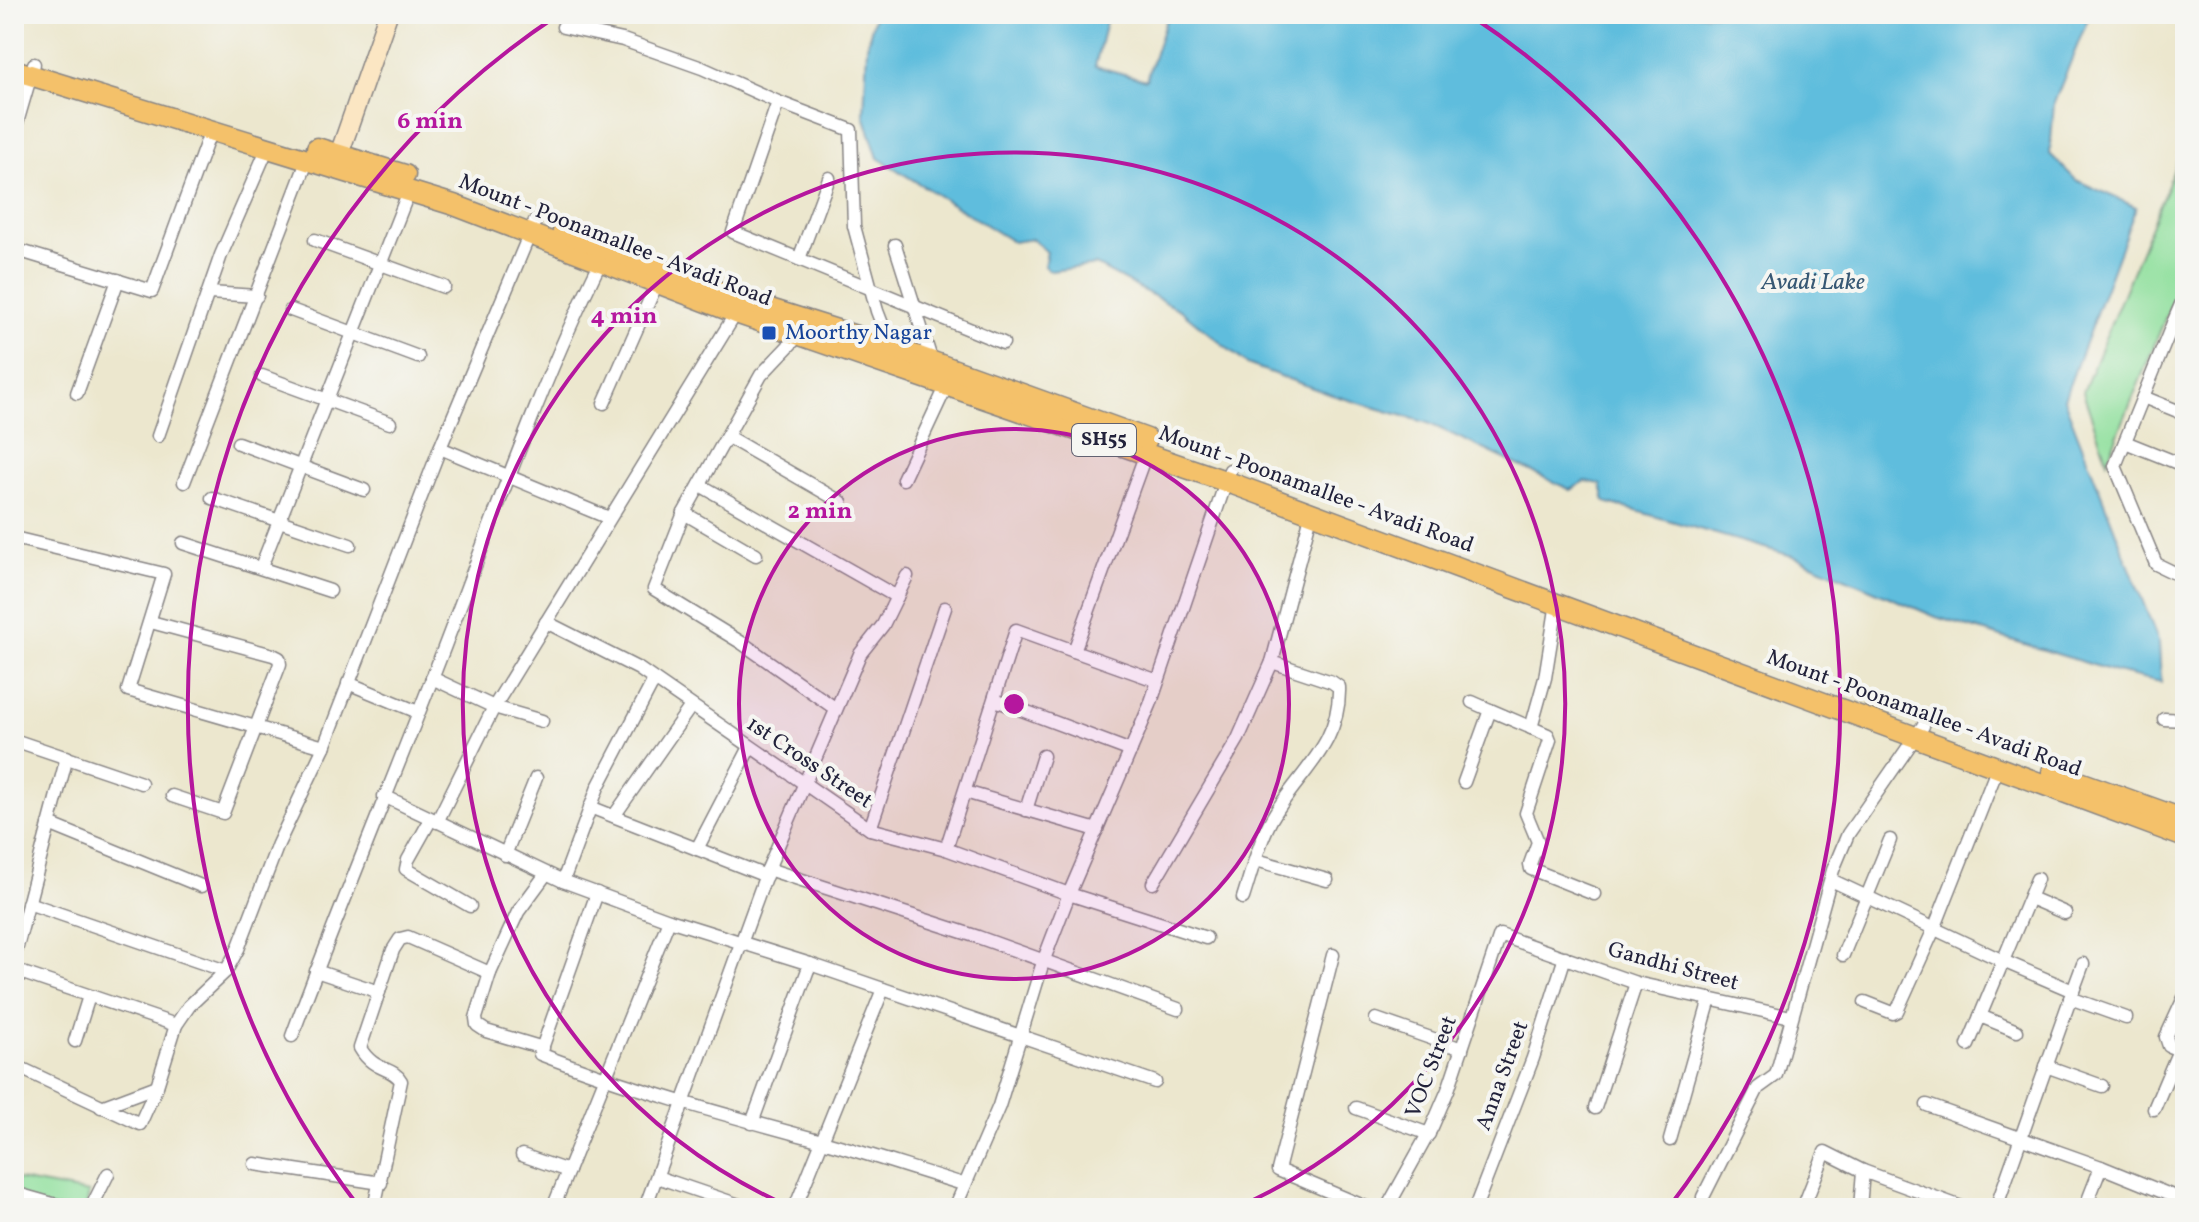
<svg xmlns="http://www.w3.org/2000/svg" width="2199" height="1222" font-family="Vollkorn,serif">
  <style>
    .green { fill: #91e09e; stroke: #5a816c; stroke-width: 2 }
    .water { fill: #5fbddd; stroke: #40708c; stroke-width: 2 }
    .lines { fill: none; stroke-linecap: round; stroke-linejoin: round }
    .street-casing { stroke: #878484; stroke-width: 15 }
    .secondary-casing { stroke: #878484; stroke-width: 21 }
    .primary-casing { stroke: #878484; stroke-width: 23 }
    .street { stroke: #fff; stroke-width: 12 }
    .secondary { stroke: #fbe6c3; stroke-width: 18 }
    .primary { stroke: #f4c16a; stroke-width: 20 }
    .ring { fill: none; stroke: #b5179e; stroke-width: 4 }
    .transit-dot { fill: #1a4fb4; stroke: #f6f6f2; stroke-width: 3 }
    .labels { text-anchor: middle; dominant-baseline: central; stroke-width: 8; stroke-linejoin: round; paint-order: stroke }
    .shield { fill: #f6f6f2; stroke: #626272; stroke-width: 2 }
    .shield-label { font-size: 20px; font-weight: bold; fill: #22223b }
    .street-label { font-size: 22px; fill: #22223b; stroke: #f6f6f2 }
    .transit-label { font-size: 22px; fill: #164399; stroke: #f6f6f2; text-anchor: start }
    .water-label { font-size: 24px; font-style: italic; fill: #375874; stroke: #f6f6f2 }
    .centre { fill: #b5179e; stroke: #f6f6f2; stroke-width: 4 }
    .ring-label { font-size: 24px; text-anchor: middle; font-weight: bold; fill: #b5179e; stroke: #f6f6f2; stroke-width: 8; stroke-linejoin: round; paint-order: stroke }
  </style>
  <rect width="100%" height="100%" fill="#f6f6f2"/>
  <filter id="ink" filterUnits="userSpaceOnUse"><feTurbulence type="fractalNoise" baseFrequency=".0125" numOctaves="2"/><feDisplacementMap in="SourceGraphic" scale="16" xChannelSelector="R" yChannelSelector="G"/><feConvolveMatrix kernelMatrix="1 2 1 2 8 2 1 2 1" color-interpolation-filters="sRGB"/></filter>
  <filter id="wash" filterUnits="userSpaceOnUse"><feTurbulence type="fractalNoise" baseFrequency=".006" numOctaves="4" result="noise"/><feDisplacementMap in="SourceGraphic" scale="32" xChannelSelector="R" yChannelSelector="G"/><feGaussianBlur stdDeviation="1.8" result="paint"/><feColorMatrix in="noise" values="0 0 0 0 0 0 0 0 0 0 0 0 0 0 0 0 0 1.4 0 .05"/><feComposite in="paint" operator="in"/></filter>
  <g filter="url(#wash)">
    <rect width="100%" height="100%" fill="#ece7ce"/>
    <g class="green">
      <path d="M 2185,143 L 2185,270 L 2107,461 L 2083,392 Z"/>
      <path d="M 14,1179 L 89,1193 L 86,1208 L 14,1208 Z"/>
    </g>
    <path class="water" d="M 875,14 L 1108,14 L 1095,66 L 1146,80 L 1168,14 L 2090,14 L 2054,103 L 2050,154 L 2076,180 L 2136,207 L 2064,399 L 2159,643 L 2161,682 L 2116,672 L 1936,617 L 1796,557 L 1605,502 L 1601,484 L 1585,481 L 1571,490 L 1428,423 L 1332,395 L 1247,364 L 1180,310 L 1096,265 L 1051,271 L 1044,266 L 1047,252 L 1032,239 L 1013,242 L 878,158 L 864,115 L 867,46 Z"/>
  </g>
  <g filter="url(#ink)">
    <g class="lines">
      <defs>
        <g id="street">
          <path d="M 563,27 L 623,40 L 702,68 L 778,102 L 733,232 L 1003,343"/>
          <path d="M 778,102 L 851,130 L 854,226 L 877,311 L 891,347"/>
          <path d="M 14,133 L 34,64"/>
          <path d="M 315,240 L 444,287"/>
          <path d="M 895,245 L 932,362"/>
          <path d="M 14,249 L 152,291 L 211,130"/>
          <path d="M 799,259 L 829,178"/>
          <path d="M 209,293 L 257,296"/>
          <path d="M 2185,295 L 2173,323 L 2185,327"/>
          <path d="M 291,310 L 418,357"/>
          <path d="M 2173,323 L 2115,466 L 2156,564 L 2185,578"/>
          <path d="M 799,335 L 761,375 L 684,513 L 654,589 L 742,643 L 836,709"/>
          <path d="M 262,376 L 390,423"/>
          <path d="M 77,393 L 118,280"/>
          <path d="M 2143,397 L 2185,414"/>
          <path d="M 604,403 L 657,283"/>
          <path d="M 158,436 L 221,255 L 268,147"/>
          <path d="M 728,437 L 841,502"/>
          <path d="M 2125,442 L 2185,466"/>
          <path d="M 238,443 L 364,490"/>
          <path d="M 440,448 L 609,518"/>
          <path d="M 1146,453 L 1074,651 L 1158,681"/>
          <path d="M 903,479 L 946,387"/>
          <path d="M 184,482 L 308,159"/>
          <path d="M 700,485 L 897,597"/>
          <path d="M 212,498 L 350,545"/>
          <path d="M 684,513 L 756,555"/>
          <path d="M 14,538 L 164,574 L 128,690 L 324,747"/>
          <path d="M 183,543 L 330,591"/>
          <path d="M 261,567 L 409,191"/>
          <path d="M 151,622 L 273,655 L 279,658 L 280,664 L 223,813 L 172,796"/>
          <path d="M 546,622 L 639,669 L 870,829 L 946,849 L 1069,894 L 1206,938"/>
          <path d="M 432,678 L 494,707 L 736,313"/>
          <path d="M 348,683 L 418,712"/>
          <path d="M 995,700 L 1131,751"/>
          <path d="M 1472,702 L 1490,710"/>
          <path d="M 2164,719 L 2185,720"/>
          <path d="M 1531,728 L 1545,678 L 1557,603"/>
          <path d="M 14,740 L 141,783"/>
          <path d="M 1464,782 L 1490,710 L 1548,735 L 1550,740 L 1526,813 L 1538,842 L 1530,864 L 1531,869 L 1594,894"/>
          <path d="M 965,792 L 1097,830"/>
          <path d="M 384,796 L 563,881 L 669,920 L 810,964 L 1155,1082"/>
          <path d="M 590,807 L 766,876"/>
          <path d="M 1026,810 L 1043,756"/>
          <path d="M 614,816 L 691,706"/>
          <path d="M 431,819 L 408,860 L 406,869 L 470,906"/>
          <path d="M 437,822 L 494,707 L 542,721"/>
          <path d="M 49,824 L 201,886"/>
          <path d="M 870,829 L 945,608"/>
          <path d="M 697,849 L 750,747"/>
          <path d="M 946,849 L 1016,630 L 1074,651"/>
          <path d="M 505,855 L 536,778"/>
          <path d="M 1256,860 L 1327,880"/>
          <path d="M 768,869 L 978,937 L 1178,1009"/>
          <path d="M 1831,880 L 2003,961 L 1968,1045"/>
          <path d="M 563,881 L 598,787 L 654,680"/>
          <path d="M 1153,883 L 1238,739 L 1272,662"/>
          <path d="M 597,893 L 540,1054 C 632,1090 726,1115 822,1141 C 869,1154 916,1170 963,1184"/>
          <path d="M 1243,898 C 1251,873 1258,845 1270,822 C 1295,775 1341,747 1339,687 L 1332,682 L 1272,662 L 1311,515"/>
          <path d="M 2030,898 L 2065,913"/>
          <path d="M 28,903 L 226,971"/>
          <path d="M 1333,955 L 1278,1170 L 1368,1208"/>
          <path d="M 1843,955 L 1890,840"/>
          <path d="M 14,958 L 67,757"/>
          <path d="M 14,970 L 176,1025"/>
          <path d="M 316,971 L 379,992"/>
          <path d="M 2073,991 L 2083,964"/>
          <path d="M 2070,998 L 2126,1018"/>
          <path d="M 1865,1002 L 1893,1013 L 1897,1011 L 1934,929 L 1998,767"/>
          <path d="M 1980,1016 L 2017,1031"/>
          <path d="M 1376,1019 L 1462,1049"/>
          <path d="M 292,1036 C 340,906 394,778 444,648 C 494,518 539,386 601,261"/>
          <path d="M 75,1041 L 89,996"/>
          <path d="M 543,1048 L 486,1031 L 477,1025 L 476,1018 L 490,973 L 518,912 L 546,874"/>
          <path d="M 2179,1050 L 2169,1046 L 2166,1037 L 2184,998"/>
          <path d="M 14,1065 L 140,1124 L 157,1086 L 176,1025 L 189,1006 L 226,971 L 238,949 L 278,844 L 324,747 L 440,448 L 535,221"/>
          <path d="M 2046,1066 L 2102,1086"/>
          <path d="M 1927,1105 L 2101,1167"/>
          <path d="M 101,1107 L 157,1086"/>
          <path d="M 1356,1108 L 1429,1134"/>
          <path d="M 1595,1108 L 1636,983"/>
          <path d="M 2154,1109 L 2179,1050 L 2185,1052"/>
          <path d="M 752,1123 L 810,964"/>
          <path d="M 1670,1140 L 1710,999"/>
          <path d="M 522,1155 L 568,1171"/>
          <path d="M 255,1164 L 381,1183"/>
          <path d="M 657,1177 L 748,1208"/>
          <path d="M 14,1193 L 67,1208"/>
          <path d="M 1703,1197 L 1758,1088 L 1776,1075 L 1833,870 L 1848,834 L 1923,726"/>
          <path d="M 91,1208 L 108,1174"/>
          <path d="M 374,1208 L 401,1081 C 392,1066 374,1072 360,1048 L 393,950 L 400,939 L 408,937 L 490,973"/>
          <path d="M 553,1208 L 669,920"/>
          <path d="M 645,1208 L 768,869 L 860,654 L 883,625 L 907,576"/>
          <path d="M 795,1208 L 883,989"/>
          <path d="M 955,1208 L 999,1106 L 1043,962 L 1069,894 L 1150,705 L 1230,470"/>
          <path d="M 1387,1208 L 1432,1127 L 1448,1090 L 1500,935 L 1636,983 L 1791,1017"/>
          <path d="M 1475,1208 L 1533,1058 L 1565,957"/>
          <path d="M 1803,1208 L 1825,1152 L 1863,1171"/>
          <path d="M 1860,1208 L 1863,1171 L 1964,1208"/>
          <path d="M 1996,1208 L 2073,991 L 2003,961 L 2037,879"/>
          <path d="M 2085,1208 L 2101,1167 L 2185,1201"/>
        </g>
        <path id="secondary" d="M 335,166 L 388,14"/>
        <g id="primary">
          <path d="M 14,70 L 454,205 L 736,313 L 1225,481 L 2185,837"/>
          <path d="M 317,148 L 405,175"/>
          <path d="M 563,232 L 735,298 L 891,347 L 1147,439"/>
          <path d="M 2052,772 L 2185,820"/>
        </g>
      </defs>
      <use href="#street" class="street-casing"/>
      <use href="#secondary" class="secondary-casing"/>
      <use href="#primary" class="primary-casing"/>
      <use href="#street" class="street"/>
      <use href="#secondary" class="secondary"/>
      <use href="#primary" class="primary"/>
    </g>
  </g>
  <circle cx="1014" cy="704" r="275" fill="#b5179e" fill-opacity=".12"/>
  <g class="ring">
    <circle cx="1014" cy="704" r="275"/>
    <path d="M790 1207A551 551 0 1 1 1238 1207"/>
    <path d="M359 1207A826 826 0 0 1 558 15M1470 15A826 826 0 0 1 1669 1207"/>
  </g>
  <rect class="transit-dot" x="761" y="325" width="16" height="16" rx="4"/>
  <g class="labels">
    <rect class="shield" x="1072" y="424" width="64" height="32" rx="6"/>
    <g class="shield-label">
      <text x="1104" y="440">SH55</text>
    </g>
    <g class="street-label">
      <text transform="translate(615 241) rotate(21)">Mount - Poonamallee - Avadi Road</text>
      <text transform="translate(1316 490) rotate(20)">Mount - Poonamallee - Avadi Road</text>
      <text transform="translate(1924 714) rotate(20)">Mount - Poonamallee - Avadi Road</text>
      <text transform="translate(809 763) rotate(34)">1st Cross Street</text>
      <text transform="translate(1673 967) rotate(15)">Gandhi Street</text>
      <text transform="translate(1432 1067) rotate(-69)">VOC Street</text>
      <text transform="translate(1503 1076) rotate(-70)">Anna Street</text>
    </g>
    <g class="transit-label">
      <text x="785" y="333">Moorthy Nagar</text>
    </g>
    <g class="water-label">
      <text x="1813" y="283">Avadi Lake</text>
    </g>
  </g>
  <circle cx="1014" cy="704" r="12" class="centre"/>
  <g class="ring-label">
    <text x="430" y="128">6 min</text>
    <text x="624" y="323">4 min</text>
    <text x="820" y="518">2 min</text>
  </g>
  <rect width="2199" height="1222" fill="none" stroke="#f6f6f2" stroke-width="48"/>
</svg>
